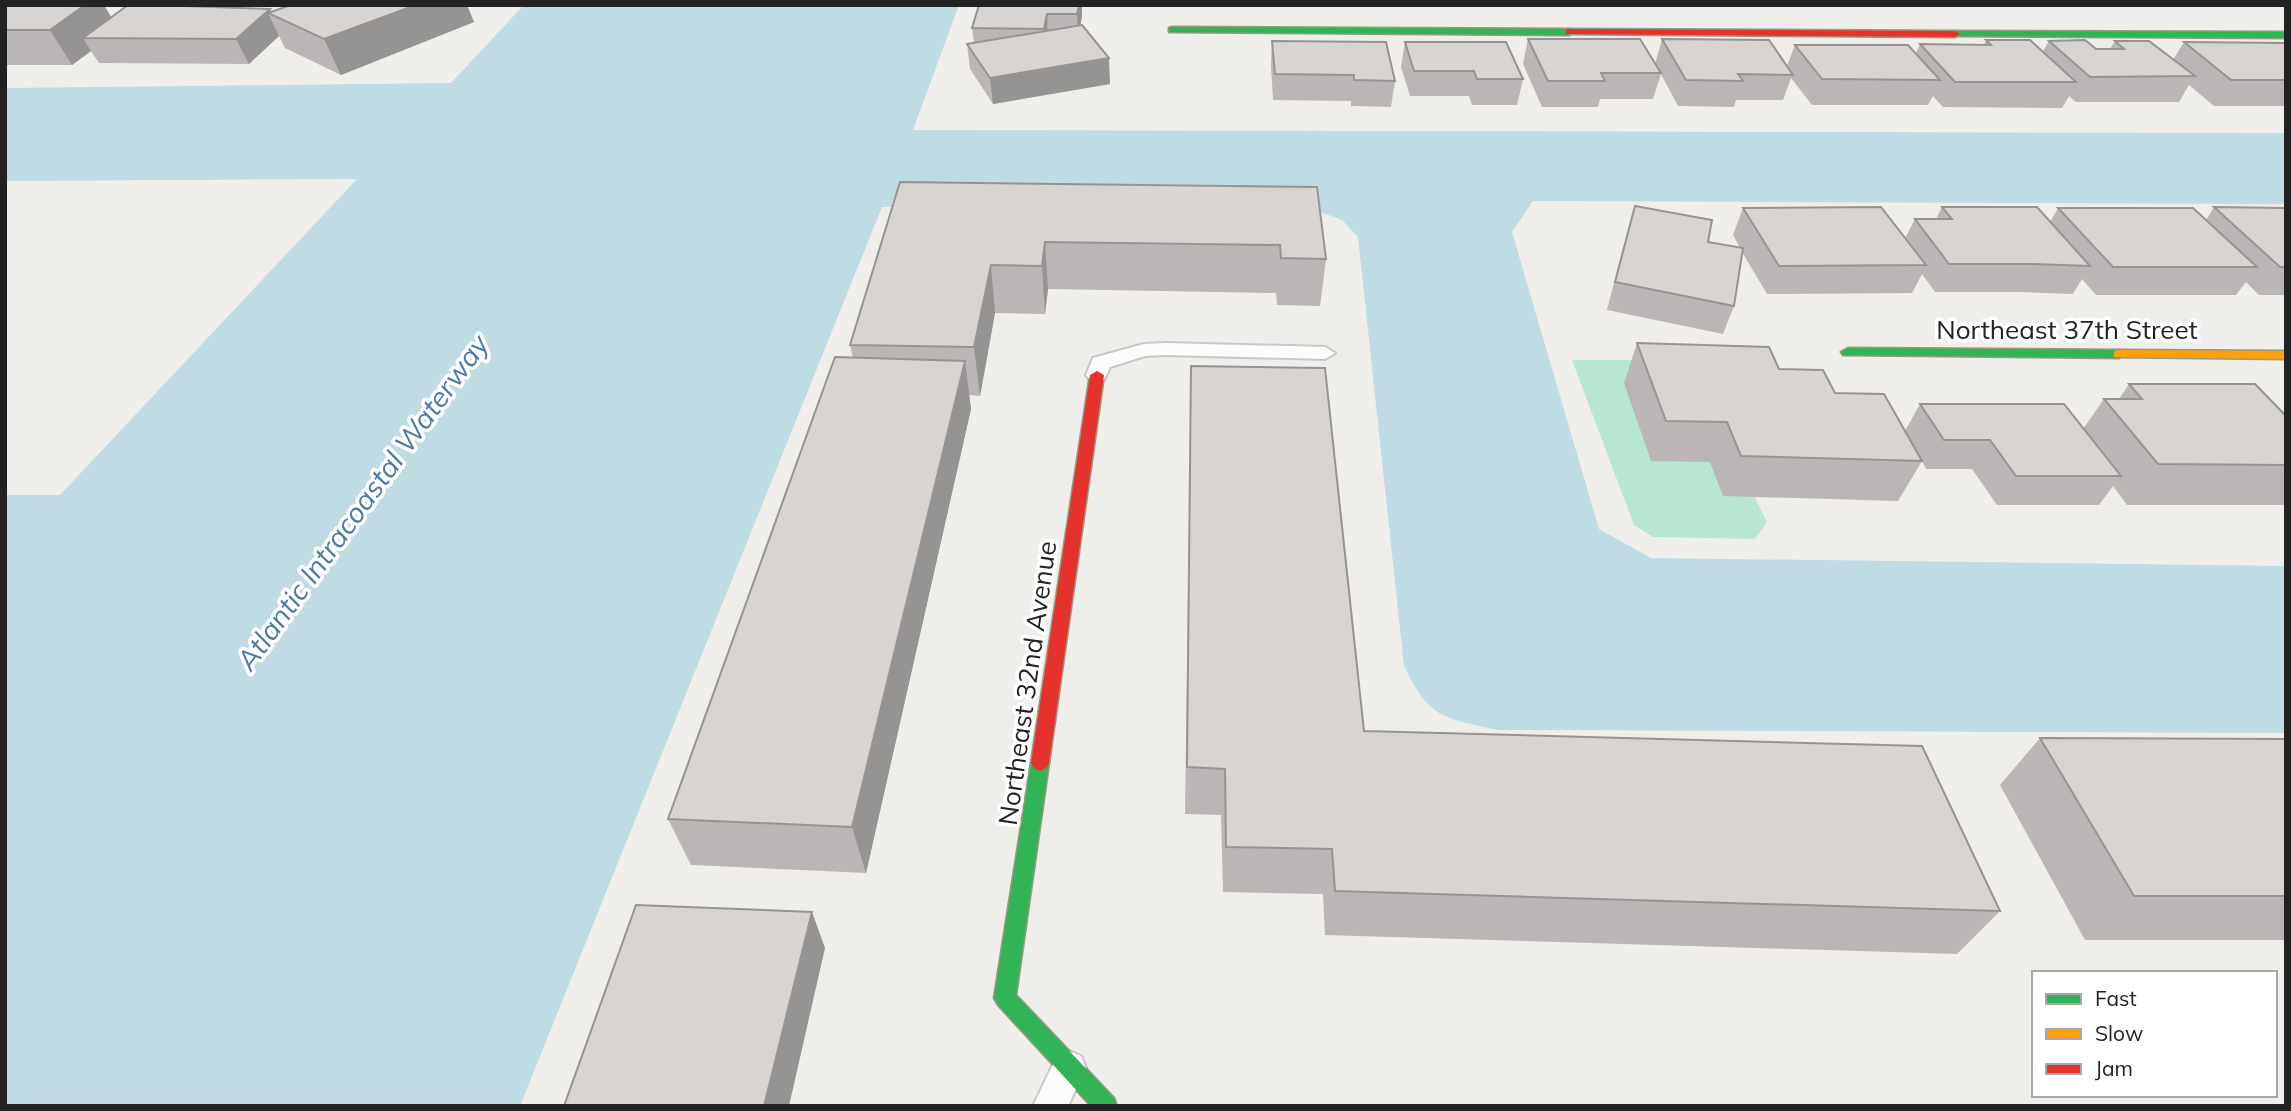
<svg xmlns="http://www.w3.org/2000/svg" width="2291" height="1111" font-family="Mulish,sans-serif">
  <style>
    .pitch { fill: #b7e6d2 }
    .water { fill: #bfdbe3 }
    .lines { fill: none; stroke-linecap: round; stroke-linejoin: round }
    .lane-casing { stroke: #c9c8c7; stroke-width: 4 }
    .fast-casing { stroke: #999a82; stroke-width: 3 }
    .slow-casing { stroke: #999a82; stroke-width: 3 }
    .jam-casing { stroke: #999a82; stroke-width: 3 }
    .lane { fill: #fdfcfc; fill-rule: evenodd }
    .fast { fill: #30b455; fill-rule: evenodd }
    .slow { fill: #ff9f0a; fill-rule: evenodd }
    .jam { fill: #e5322d; fill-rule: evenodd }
    .wall { fill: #b9b6b5 }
    .shaded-wall { fill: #969493 }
    .building { fill: #d7d4d2; stroke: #969493; stroke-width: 2 }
    .labels { text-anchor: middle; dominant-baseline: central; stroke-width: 7; stroke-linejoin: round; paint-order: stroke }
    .street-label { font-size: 26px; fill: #222; stroke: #fff }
    .water-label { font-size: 28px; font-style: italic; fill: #4a7aab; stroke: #fff }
  </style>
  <rect width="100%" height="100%" fill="#f0eeeb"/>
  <path class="pitch" d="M 1572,360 L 1687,360 L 1767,522 L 1755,539 L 1653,537 L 1634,525 Z"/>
  <path class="water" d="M 524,5 L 959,5 L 913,130 L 2286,133 L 2286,204 L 1533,201 L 1512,232 L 1599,529 L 1651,558 L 2286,566 L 2286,733 L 1498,730 C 1443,718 1430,719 1404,666 L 1358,237 L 1342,220 L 1310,208 L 882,207 L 520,1106 L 5,1106 L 5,495 L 60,495 L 357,179 L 5,181 L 5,88 L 451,83 Z"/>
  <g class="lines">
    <defs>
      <g id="lane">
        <path d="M 1166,343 L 1325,347 L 1335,353 L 1325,359 L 1166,355 L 1145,356 L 1110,367 L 1104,380 L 1090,380 L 1086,375 L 1093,358 L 1144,344 Z"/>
        <path d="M 1069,1051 L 1081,1056 L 1086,1068 L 1068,1106 L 1033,1106 L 1057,1056 Z"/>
      </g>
      <g id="fast">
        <path d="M 1172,27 L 1569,29 L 1574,32 L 1569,35 L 1169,32 L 1169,28 Z"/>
        <path d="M 1955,31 L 2286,32 L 2286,38 L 1952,36 L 1952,32 Z"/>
        <path d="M 1848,348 L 2119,350 L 2126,354 L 2119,358 L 1843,355 L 1841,352 Z"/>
        <path d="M 1040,755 L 1046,758 L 1049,763 L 1016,995 L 1114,1098 L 1117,1106 L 1091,1106 L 998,1005 L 994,998 L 1031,763 L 1034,758 Z"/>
      </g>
      <path id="slow" d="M 2119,350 L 2286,351 L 2286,359 L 2114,357 L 2114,351 Z"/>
      <g id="jam">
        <path d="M 1569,29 L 1955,31 L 1960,34 L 1955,37 L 1566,34 L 1566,30 Z"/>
        <path d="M 1097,371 L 1104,375 L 1049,763 L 1046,768 L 1040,771 L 1034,768 L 1031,763 L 1090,375 Z"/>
      </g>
    </defs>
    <use href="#lane" class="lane-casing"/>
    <use href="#fast" class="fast-casing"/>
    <use href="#slow" class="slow-casing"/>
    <use href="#jam" class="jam-casing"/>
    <use href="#lane" class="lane"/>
    <use href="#fast" class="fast"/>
    <use href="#slow" class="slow"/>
    <use href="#jam" class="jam"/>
  </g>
  <g class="wall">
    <path d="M 5,5 L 111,18 L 272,12 L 291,5 L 467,5 L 474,22 L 341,75 L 285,48 L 279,36 L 249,64 L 99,63 L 91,51 L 72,65 L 5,65 Z"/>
    <path d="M 979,5 L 1105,5 L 1082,6 L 1082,16 L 1080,25 L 1110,84 L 993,104 L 970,69 L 967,44 L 974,42 L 972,28 Z"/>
    <path d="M 1528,39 L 1655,64 L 1662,39 L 1787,66 L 1795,45 L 1916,53 L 1920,44 L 1984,45 L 1986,40 L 2043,51 L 2049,41 L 2096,49 L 2110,49 L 2115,41 L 2173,60 L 2184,42 L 2286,43 L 2286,106 L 2214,106 L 2189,85 L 2179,102 L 2076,102 L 2069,96 L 2062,108 L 1943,107 L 1933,96 L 1928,105 L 1812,105 L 1791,78 L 1783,100 L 1736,100 L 1734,107 L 1678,106 L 1661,74 L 1653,99 L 1600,99 L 1598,107 L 1542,107 L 1523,64 Z"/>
    <path d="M 1272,41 L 1395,81 L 1391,107 L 1351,106 L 1351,101 L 1273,100 L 1271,66 Z"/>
    <path d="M 1405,42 L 1523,79 L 1517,105 L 1472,105 L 1469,96 L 1410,96 L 1401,67 Z"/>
    <path d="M 900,182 L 1317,187 L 1326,259 L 1320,306 L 1277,305 L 1276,293 L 1048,289 L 1045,314 L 995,313 L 980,396 L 969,395 L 971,409 L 866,873 L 691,865 L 668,819 L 853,358 L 850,345 Z"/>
    <path d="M 1635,206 L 1708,242 L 1740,248 L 1733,235 L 1743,208 L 1905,238 L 1915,219 L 1936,219 L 1942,207 L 2050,222 L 2058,208 L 2206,220 L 2214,207 L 2286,208 L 2286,295 L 2259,295 L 2246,282 L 2236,295 L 2096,295 L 2082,279 L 2073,294 L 2018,292 L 1935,292 L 1922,274 L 1912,293 L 1767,294 L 1742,252 L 1734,306 L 1723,334 L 1607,310 L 1627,233 Z"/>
    <path d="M 1637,343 L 1779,369 L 1835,393 L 1905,431 L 1920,404 L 2083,429 L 2104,399 L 2119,399 L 2129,384 L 2286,465 L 2286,505 L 2127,505 L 2113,486 L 2099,505 L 1997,505 L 1972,469 L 1926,469 L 1922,461 L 1898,501 L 1723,496 L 1710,462 L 1651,461 L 1624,383 Z"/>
    <path d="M 1191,366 L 1364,731 L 2000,911 L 1957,954 L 1325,935 L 1323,894 L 1223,892 L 1221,815 L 1185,814 Z"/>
    <path d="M 2040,738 L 2286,739 L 2286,940 L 2085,940 L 2000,785 Z"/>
  </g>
  <g class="shaded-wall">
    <path d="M 85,5 L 104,5 L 119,30 L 83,38 L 91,51 L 72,65 L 50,30 Z"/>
    <path d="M 416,5 L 467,5 L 474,22 L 341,75 L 324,39 Z"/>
    <path d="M 1079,5 L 1082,5 L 1082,16 L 1078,39 L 1077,14 Z"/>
    <path d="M 270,9 L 273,16 L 268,13 L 279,36 L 249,64 L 236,39 Z"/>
    <path d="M 1047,14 L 1048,39 L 1045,54 L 1044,29 Z"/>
    <path d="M 1109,58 L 1110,84 L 993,104 L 990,78 Z"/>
    <path d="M 1045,242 L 1048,289 L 1045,314 L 1042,266 Z"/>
    <path d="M 991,265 L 995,313 L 980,396 L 974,347 Z"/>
    <path d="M 965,361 L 971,409 L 866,873 L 852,827 Z"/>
    <path d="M 812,912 L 825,948 L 789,1106 L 764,1106 Z"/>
  </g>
  <g class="building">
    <path d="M 5,5 L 85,5 L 50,30 L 5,30 Z"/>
    <path d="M 128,5 L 155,5 L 270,9 L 236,39 L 83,38 Z"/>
    <path d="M 291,5 L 416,5 L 324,39 L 268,13 Z"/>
    <path d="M 979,5 L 1079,5 L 1077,14 L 1047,14 L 1044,29 L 972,28 Z"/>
    <path d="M 1082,25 L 1109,58 L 990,78 L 967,44 Z"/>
    <path d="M 1528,39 L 1640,39 L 1661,73 L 1601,73 L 1605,81 L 1548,81 Z"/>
    <path d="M 1662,39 L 1769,40 L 1793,75 L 1738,74 L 1743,81 L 1686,80 Z"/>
    <path d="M 1986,40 L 2030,40 L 2076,82 L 1955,82 L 1920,44 L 1991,45 Z"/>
    <path d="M 2085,40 L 2096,49 L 2124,49 L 2115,41 L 2149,41 L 2195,76 L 2090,77 L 2049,41 Z"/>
    <path d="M 1272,41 L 1386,42 L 1395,81 L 1354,80 L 1354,75 L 1275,74 Z"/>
    <path d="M 1405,42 L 1506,42 L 1523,79 L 1477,79 L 1474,71 L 1414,71 Z"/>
    <path d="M 2184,42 L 2286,43 L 2286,80 L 2231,80 Z"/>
    <path d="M 1795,45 L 1908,45 L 1940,80 L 1822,79 Z"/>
    <path d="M 900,182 L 1317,187 L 1326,259 L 1281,258 L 1280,245 L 1045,242 L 1042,266 L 991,265 L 974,347 L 850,345 Z"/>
    <path d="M 1635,206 L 1712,220 L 1708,242 L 1743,248 L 1734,306 L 1615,282 Z"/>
    <path d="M 1881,207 L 1926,265 L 1779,266 L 1743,208 Z"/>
    <path d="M 1942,207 L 2037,207 L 2090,266 L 2034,264 L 1949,264 L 1915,219 L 1952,219 Z"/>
    <path d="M 2214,207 L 2286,208 L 2286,267 L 2280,267 Z"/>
    <path d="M 2058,208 L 2193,208 L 2257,267 L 2113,267 Z"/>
    <path d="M 1637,343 L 1769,347 L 1779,369 L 1823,370 L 1835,393 L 1884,394 L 1922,461 L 1741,456 L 1727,422 L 1666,421 Z"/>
    <path d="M 835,357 L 965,361 L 852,827 L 668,819 Z"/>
    <path d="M 1191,366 L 1325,368 L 1364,731 L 1922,746 L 2000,911 L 1335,891 L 1332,849 L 1226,847 L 1225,769 L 1187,767 Z"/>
    <path d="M 2129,384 L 2255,384 L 2286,416 L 2286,465 L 2158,464 L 2104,399 L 2142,399 Z"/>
    <path d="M 1920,404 L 2064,404 L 2121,476 L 2016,476 L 1990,440 L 1944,440 Z"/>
    <path d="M 2040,738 L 2286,739 L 2286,896 L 2134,896 Z"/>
    <path d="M 636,905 L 812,912 L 764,1106 L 564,1106 Z"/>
  </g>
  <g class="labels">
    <g class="street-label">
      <text x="2067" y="329">Northeast 37th Street</text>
      <text transform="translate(1027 683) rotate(-82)">Northeast 32nd Avenue</text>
    </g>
    <g class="water-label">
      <text transform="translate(362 502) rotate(-54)">Atlantic Intracoastal Waterway</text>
    </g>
  </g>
  <rect width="2291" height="1111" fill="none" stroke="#222222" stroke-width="14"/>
  <rect x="2032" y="971" width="245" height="126" fill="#ffffff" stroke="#a7a7a7" stroke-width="2"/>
  <rect x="2046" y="994" width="35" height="10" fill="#30b455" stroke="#a7a7a7" stroke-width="2"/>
  <text x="2095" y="1006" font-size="21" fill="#222222">Fast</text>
  <rect x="2046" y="1029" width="35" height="10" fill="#ff9f0a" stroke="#a7a7a7" stroke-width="2"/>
  <text x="2095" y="1041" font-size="21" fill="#222222">Slow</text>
  <rect x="2046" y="1064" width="35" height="10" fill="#e5322d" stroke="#a7a7a7" stroke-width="2"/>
  <text x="2095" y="1076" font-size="21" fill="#222222">Jam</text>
</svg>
